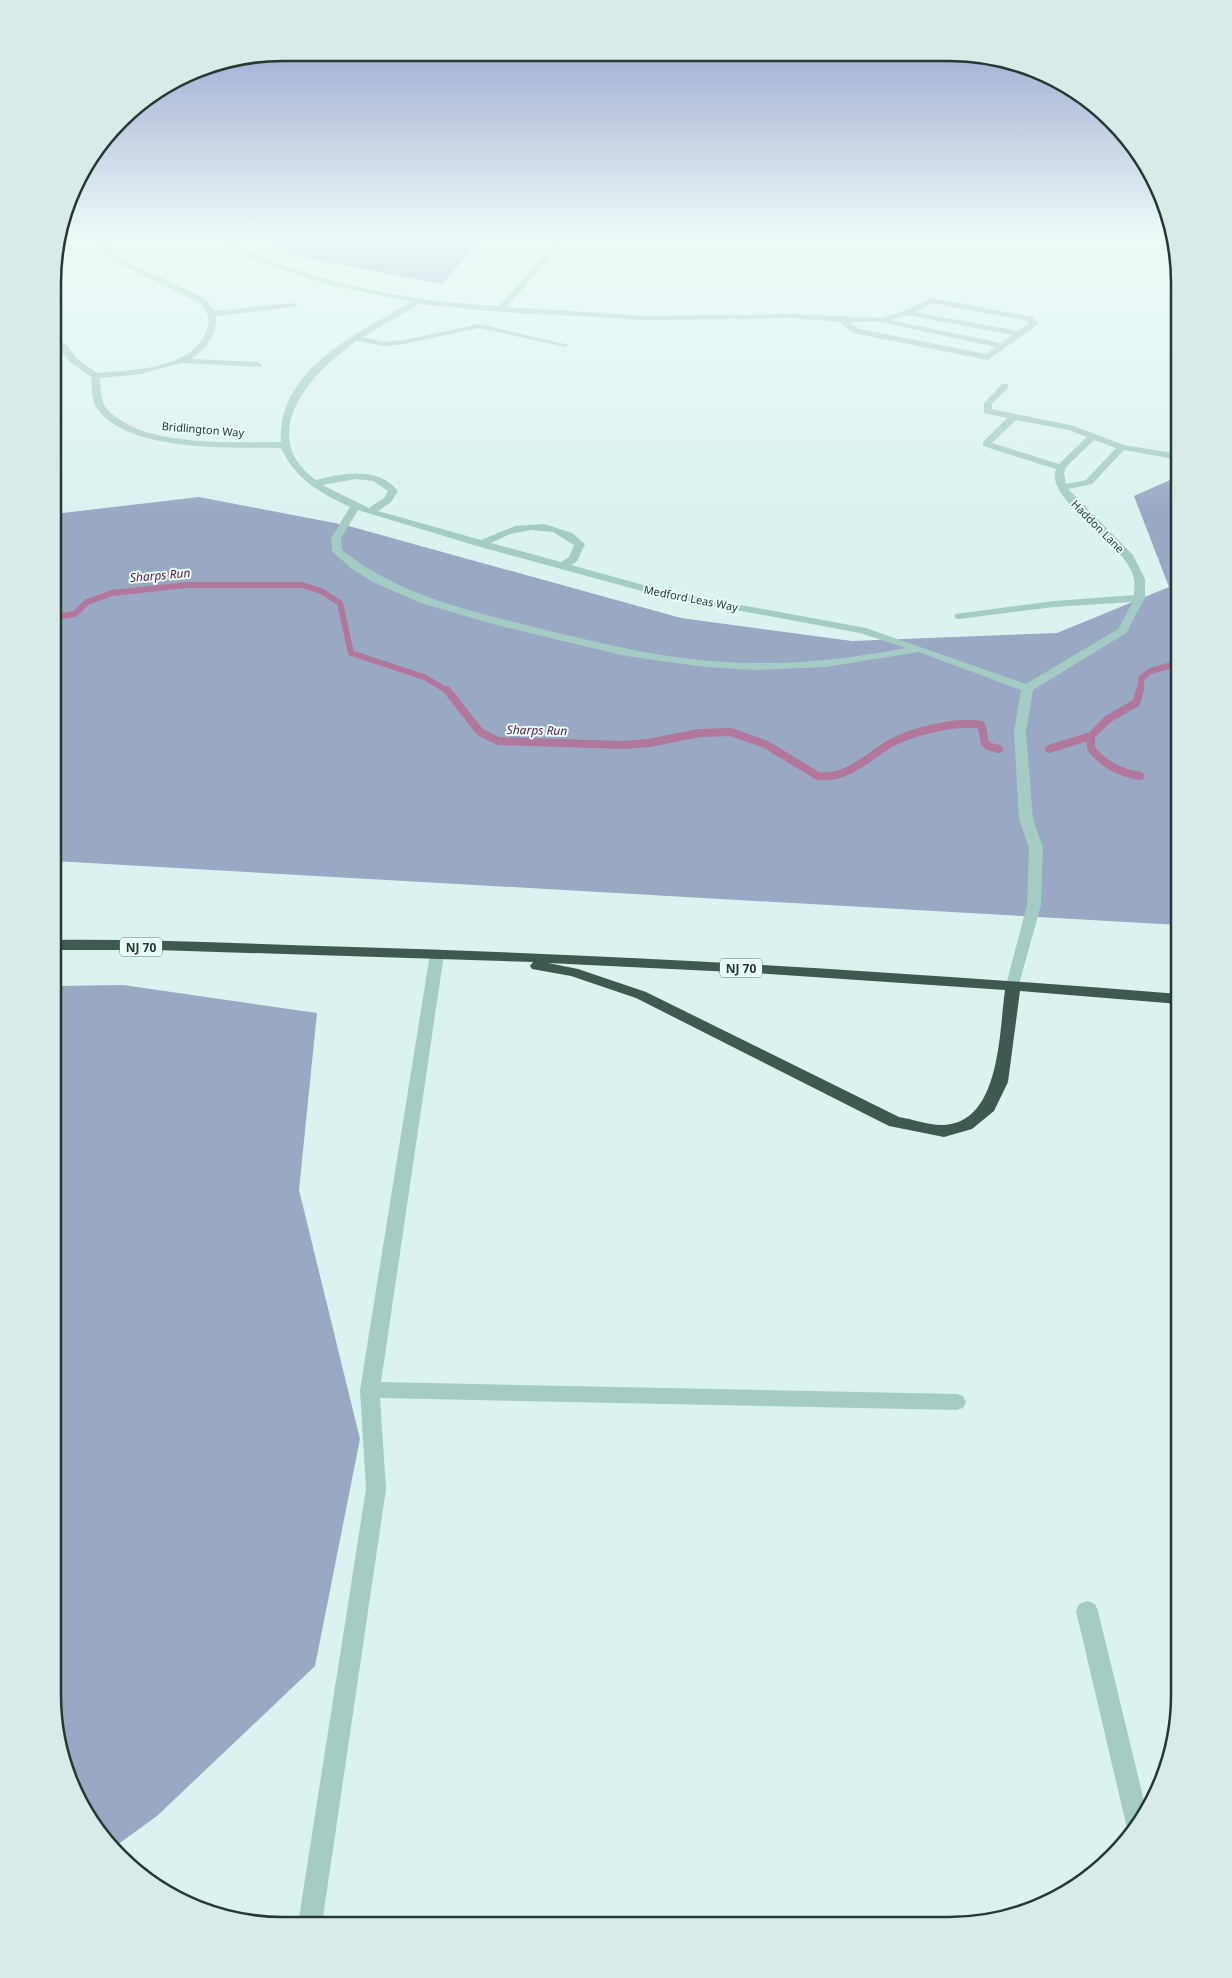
<svg xmlns="http://www.w3.org/2000/svg" width="1232" height="1978" font-family="'Noto Sans',sans-serif">
  <style>
    .green { fill: #99a8c3 }
    .lines { fill: none; stroke-linecap: round; stroke-linejoin: round }
    .stream-far1 { stroke: #b2779d; stroke-width: 6 }
    .stream { stroke: #b2779d; stroke-width: 8 }
    .minor { fill: #a5ccc4; fill-rule: evenodd }
    .highway { fill: #3e594f; fill-rule: evenodd }
    .labels { text-anchor: middle; dominant-baseline: central; stroke-width: 4; stroke-linejoin: round; paint-order: stroke }
    .far-street-label { font-size: 11px; fill: #273832; stroke: #e7fbf8 }
    .far-water-label { font-size: 12px; font-style: italic; fill: #5c1a42; stroke: #e7fbf8 }
    .shield { fill: #e7fbf8; stroke: #61726d; stroke-width: 1 }
    .shield-label { font-size: 12px; font-weight: bold; fill: #273832 }
    .rim { fill: none; stroke: #273832; stroke-width: 2.5 }
  </style>
  <rect width="100%" height="100%" fill="#daf3f0"/>
  <g class="green">
    <path d="M 270,239 L 482,239 L 442,284 L 292,255 Z"/>
    <path d="M 1179,476 L 1179,925 L 54,861 L 54,514 L 199,497 L 345,525 L 681,618 L 852,641 L 1057,633 L 1169,587 L 1134,496 Z"/>
    <path d="M 123,985 L 317,1013 L 299,1190 L 360,1439 L 315,1666 L 157,1816 L 113,1848 L 100,1835 L 70,1783 L 53,1695 L 53,986 Z"/>
  </g>
  <g class="lines">
    <g class="stream-far1">
      <path d="M 54,617 L 75,614 L 87,602 L 112,593 L 186,585 L 302,585 L 321,591 L 340,603 L 351,653 L 424,677 L 448,691"/>
      <path d="M 1140,691 L 1142,677 L 1151,671 L 1179,663"/>
    </g>
    <g class="stream">
      <path d="M 447,690 L 480,732 L 498,741 L 623,745 L 649,743 L 699,733 L 731,732 L 765,744 L 818,776 C 847,780 867,757 891,743 C 911,732 958,720 981,725 C 988,740 977,745 999,749"/>
      <path d="M 1091,736 L 1091,748 C 1102,764 1121,773 1140,776"/>
      <path d="M 1049,749 L 1091,736 L 1108,719 L 1136,703 L 1140,690"/>
    </g>
    <g class="minor">
      <path d="M 103,239 L 110,239 L 106,247 L 111,254 L 198,295 L 206,300 L 215,311 L 294,303 L 298,305 L 294,307 L 216,316 C 217,336 207,348 191,359 L 258,362 L 262,365 L 261,367 L 181,363 L 140,374 L 100,378 C 101,388 100,400 106,408 C 140,448 233,442 281,442 C 277,369 359,333 411,302 L 326,284 L 258,262 L 215,239 C 233,239 247,252 264,258 C 285,267 308,273 329,280 C 384,295 442,303 499,306 L 559,239 L 566,239 L 507,307 L 647,316 L 792,314 L 880,318 L 904,311 L 931,298 L 1033,317 L 1038,323 L 1037,325 L 988,360 L 853,333 L 840,322 L 792,318 L 647,320 L 500,312 L 419,304 L 363,337 L 384,342 L 404,340 L 479,324 L 569,345 L 565,347 L 479,328 L 404,344 L 384,346 L 357,341 C 312,371 254,435 316,480 C 343,473 378,466 398,491 L 391,502 L 378,511 L 481,540 L 515,526 L 544,524 L 572,533 L 585,544 L 577,561 L 571,565 L 665,591 L 866,628 L 1026,684 L 1118,629 L 1133,602 L 1054,607 L 959,619 L 955,618 L 955,614 L 1054,601 L 1134,595 C 1134,590 1135,584 1134,579 C 1127,542 1043,500 1056,469 L 983,446 L 983,442 L 1007,418 L 984,413 L 984,403 L 1002,384 L 1008,384 L 1008,388 L 992,404 L 992,409 L 1074,426 L 1124,445 L 1179,454 L 1179,460 L 1124,450 L 1092,484 L 1068,489 L 1133,555 L 1145,579 L 1145,598 L 1126,633 L 1033,690 L 1026,732 L 1033,819 L 1043,848 L 1041,905 L 1018,988 L 1008,988 L 1006,985 L 1027,905 L 1029,848 L 1019,819 L 1014,732 L 1021,690 L 919,652 L 826,667 L 755,670 L 705,667 L 626,656 L 496,625 L 421,603 L 373,582 L 352,569 L 332,551 L 331,538 L 350,507 C 320,493 295,479 281,448 C 232,447 132,453 98,410 C 91,401 92,388 91,377 L 70,362 L 54,343 L 54,337 L 67,345 L 76,358 L 97,373 C 131,370 192,370 206,331 C 211,320 208,312 200,303 L 106,257 L 98,247 ZM 932,303 L 1027,321 L 1029,323 L 1018,331 L 915,312 ZM 907,315 L 1012,335 L 1001,343 L 890,320 ZM 850,322 L 880,322 L 996,347 L 986,354 L 859,329 ZM 1016,420 L 1069,430 L 1087,437 L 1059,464 L 992,443 ZM 1094,440 L 1116,448 L 1086,480 L 1066,484 L 1064,473 L 1066,467 ZM 356,479 L 373,481 L 388,491 L 384,498 L 369,508 L 322,485 ZM 358,510 L 477,546 L 660,596 L 860,633 L 906,648 C 856,657 806,664 756,663 C 676,663 599,643 522,624 C 458,608 394,592 342,550 L 341,538 ZM 531,530 L 553,532 L 574,545 L 569,557 L 561,562 L 491,543 L 510,534 Z"/>
      <path d="M 437,949 L 444,954 L 381,1382 L 956,1394 L 963,1396 L 966,1402 L 963,1408 L 956,1410 L 380,1398 L 386,1489 L 322,1924 L 298,1924 L 366,1489 L 360,1390 L 430,954 Z"/>
      <path d="M 1087,1601 L 1095,1604 L 1098,1611 L 1146,1809 L 1133,1834 L 1130,1832 L 1126,1824 L 1076,1611 L 1079,1604 Z"/>
    </g>
    <path class="highway" d="M 54,940 C 154,939 254,944 354,947 C 630,955 905,972 1179,994 L 1179,1004 L 1020,991 L 1008,1082 L 994,1111 L 972,1129 L 944,1137 L 889,1126 L 636,998 L 571,976 L 532,969 L 530,966 L 533,962 L 156,950 L 54,950 ZM 548,963 L 753,973 L 1005,990 C 999,1031 1001,1122 944,1125 C 930,1126 913,1119 899,1117 L 646,992 L 578,969 Z"/>
  </g>
  <linearGradient id="sky" x2="0" y2="1"><stop stop-color="#929cca"/><stop offset="0.46" stop-color="#eefaf8"/><stop offset="1" stop-color="#eefaf8" stop-opacity="0"/></linearGradient>
  <rect width="1232" height="516" fill="url(#sky)"/>
  <g class="labels">
    <g class="far-street-label">
      <text transform="translate(203 429) rotate(5)">Bridlington Way</text>
      <text transform="translate(1098 526) rotate(45)">Haddon Lane</text>
      <text transform="translate(691 598) rotate(11)">Medford Leas Way</text>
    </g>
    <g class="far-water-label">
      <text transform="translate(160 575) rotate(-5)">Sharps Run</text>
      <text transform="translate(537 730) rotate(1)">Sharps Run</text>
    </g>
    <g class="shield">
      <rect x="120" y="937.5" width="42" height="19" rx="4"/>
      <rect x="720" y="958.5" width="42" height="19" rx="4"/>
    </g>
    <g class="shield-label">
      <text x="141" y="947">NJ 70</text>
      <text x="741" y="968">NJ 70</text>
    </g>
  </g>
  <path d="M0 0H1232V1978H0ZM283 61H949A222 222 0 0 1 1171 283V1695A222 222 0 0 1 949 1917H283A222 222 0 0 1 61 1695V283A222 222 0 0 1 283 61Z" fill="#d8ebe8" fill-rule="evenodd"/>
  <path class="rim" d="M283 61H949A222 222 0 0 1 1171 283V1695A222 222 0 0 1 949 1917H283A222 222 0 0 1 61 1695V283A222 222 0 0 1 283 61Z"/>
</svg>
